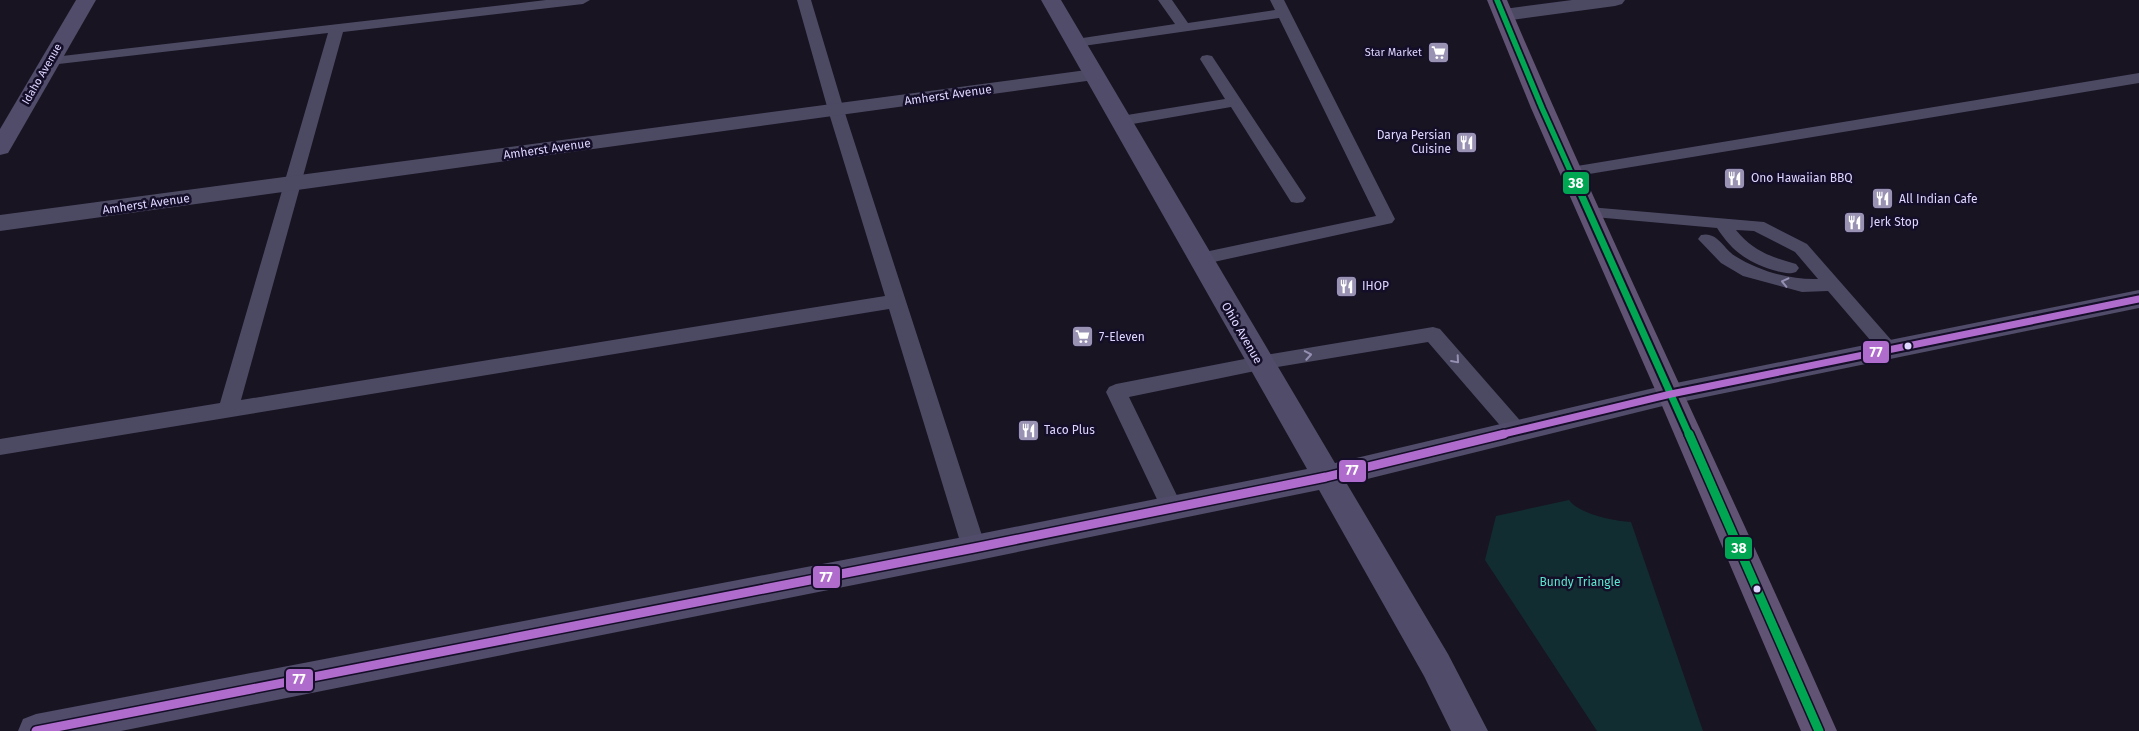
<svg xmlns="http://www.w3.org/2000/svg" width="2139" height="731" font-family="'Fira Sans',sans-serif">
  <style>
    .green { fill: #122d31 }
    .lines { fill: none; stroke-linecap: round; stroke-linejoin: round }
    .lane { fill: #4c4963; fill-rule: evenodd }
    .street { fill: #4c4963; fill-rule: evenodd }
    .secondary { fill: #504c69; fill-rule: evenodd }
    .primary { fill: #615374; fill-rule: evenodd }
    .bus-1-far2-casing { stroke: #150e28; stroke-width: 9 }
    .bus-1-far1-casing { stroke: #150e28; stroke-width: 11 }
    .bus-1-casing { stroke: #150e28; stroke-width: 12 }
    .bus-2-far1-casing { stroke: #150e28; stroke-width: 11 }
    .bus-2-casing { stroke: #150e28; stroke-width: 12 }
    .bus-1-far2 { stroke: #00a651; stroke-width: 5.5 }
    .bus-1-far1 { stroke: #00a651; stroke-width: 7 }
    .bus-1 { stroke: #00a651; stroke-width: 9 }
    .bus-2-far1 { stroke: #b06ccc; stroke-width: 7 }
    .bus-2 { stroke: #b06ccc; stroke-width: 9 }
    .oneway { stroke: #9590b1 }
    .bus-dot { fill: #ded6ff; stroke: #150e28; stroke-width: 2 }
    .labels { text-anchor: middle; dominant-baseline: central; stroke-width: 5; stroke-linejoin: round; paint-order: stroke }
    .far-poi-label { font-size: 11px; fill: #ded6ff; stroke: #150e28; text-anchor: end }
    .far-street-label { font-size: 11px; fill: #ded6ff; stroke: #150e28 }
    .street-label { font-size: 12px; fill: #ded6ff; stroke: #150e28 }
    .poi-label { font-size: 12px; fill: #ded6ff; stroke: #150e28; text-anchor: start }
    .park-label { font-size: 12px; fill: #5be6cf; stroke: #150e28 }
    .line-badge { stroke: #150e28; stroke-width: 2 }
    .badge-label { font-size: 14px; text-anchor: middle; font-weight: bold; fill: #fff }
  </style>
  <rect width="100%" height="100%" fill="#181422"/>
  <path class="green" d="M 1569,500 C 1579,514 1613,521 1631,522 L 1703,731 L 1597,731 L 1485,560 L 1496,516 Z"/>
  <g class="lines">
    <g class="lane">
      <path d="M 546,0 L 590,0 L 583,4 L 343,32 L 241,400 L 885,296 L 828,110 L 797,0 L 811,0 L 844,110 L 986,548 L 982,555 L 974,558 L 966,555 L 962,548 L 889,309 L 0,455 L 0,439 L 220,403 L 328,33 L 50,65 L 45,64 L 43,61 L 45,58 Z"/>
      <path d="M 1158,0 L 1172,0 L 1188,23 L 1275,10 L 1270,0 L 1284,0 L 1395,219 L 1392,223 L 1200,265 L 1194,263 L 1191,259 L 1194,255 L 1200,253 L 1376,216 L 1279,18 L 1076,47 L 1071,46 L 1069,43 L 1071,40 L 1076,39 L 1175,24 Z"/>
      <path d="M 1207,55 L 1212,56 L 1214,59 L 1306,198 L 1303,202 L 1297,203 L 1291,202 L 1231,107 L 1121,126 L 1115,124 L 1113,121 L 1115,118 L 1121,116 L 1225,99 L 1200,59 L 1202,56 Z"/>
      <path d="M 2139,73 L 2139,83 L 1571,177 L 1565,176 L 1563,172 L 1565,168 L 1571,167 Z"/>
      <path d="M 1589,207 L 1764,222 L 1807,244 L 1900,350 L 1897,355 L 1890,357 L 1883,355 L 1828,291 L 1802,292 L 1743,276 L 1721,263 L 1698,239 L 1701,235 C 1717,231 1723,248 1735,256 C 1759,271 1790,280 1818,279 L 1795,252 L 1754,231 L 1736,230 C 1753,251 1771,257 1796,264 L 1799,268 L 1796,272 C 1788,275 1781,272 1773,270 C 1747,262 1732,251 1717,228 L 1583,216 L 1580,212 L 1583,208 Z"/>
      <path d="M 1433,327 L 1440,329 L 1524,425 L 1528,431 L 1524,437 L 1517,439 L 1510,437 L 1428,342 L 1260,370 L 1129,397 L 1183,508 L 1180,514 L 1172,517 L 1164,514 L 1106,392 L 1109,387 L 1116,384 L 1260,356 Z"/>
    </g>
    <g class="street">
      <path d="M 1572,0 L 1625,0 L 1622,4 L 1615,6 L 1504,21 L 1497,19 L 1494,15 L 1497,11 L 1504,9 Z"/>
      <path d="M 1094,69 L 1101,71 L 1104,75 L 1101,79 L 0,231 L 0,215 Z"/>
    </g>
    <g class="secondary">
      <path d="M 76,0 L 96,0 L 11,148 L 8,153 L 0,155 L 0,129 Z"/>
      <path d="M 1041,0 L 1061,0 L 1335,463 L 1671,384 L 2139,290 L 2139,308 L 1671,404 L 1347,484 L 1448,654 L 1488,731 L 1451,731 L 1424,676 L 1319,490 L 974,561 L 121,731 L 18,731 L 23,719 L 36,714 L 974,535 L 1307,469 Z"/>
    </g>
    <path class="primary" d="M 1487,0 L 1507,0 C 1612,246 1729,486 1837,731 L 1801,731 L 1657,394 L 1531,108 Z"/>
    <defs>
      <path id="bus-1-far2" d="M 1497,0 L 1542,108 L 1581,195"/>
      <path id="bus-1-far1" d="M 1581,194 L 1689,435"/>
      <path id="bus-1" d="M 1689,434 L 1819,731"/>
      <path id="bus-2-far1" d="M 1499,435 L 1671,394 L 2139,299"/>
      <path id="bus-2" d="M 36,731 L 974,548 L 1326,477 L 1504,434"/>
    </defs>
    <use href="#bus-1-far2" class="bus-1-far2-casing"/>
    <use href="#bus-1-far1" class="bus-1-far1-casing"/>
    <use href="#bus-1" class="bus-1-casing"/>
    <use href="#bus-2-far1" class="bus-2-far1-casing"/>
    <use href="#bus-2" class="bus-2-casing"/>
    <use href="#bus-1-far2" class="bus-1-far2"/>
    <use href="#bus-1-far1" class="bus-1-far1"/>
    <use href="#bus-1" class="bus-1"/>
    <use href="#bus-2-far1" class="bus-2-far1"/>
    <use href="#bus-2" class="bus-2"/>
  </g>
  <defs><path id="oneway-chevron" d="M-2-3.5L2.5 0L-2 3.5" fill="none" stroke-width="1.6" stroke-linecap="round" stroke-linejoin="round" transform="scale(1.25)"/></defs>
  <g class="oneway">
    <use href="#oneway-chevron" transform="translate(1785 282) rotate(-167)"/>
    <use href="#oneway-chevron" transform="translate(1308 355) rotate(-10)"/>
    <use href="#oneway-chevron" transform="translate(1456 360) rotate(49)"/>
  </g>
  <defs>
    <symbol id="supermarket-square" viewBox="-11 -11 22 22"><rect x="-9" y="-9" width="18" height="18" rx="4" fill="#9992b2" stroke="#150e28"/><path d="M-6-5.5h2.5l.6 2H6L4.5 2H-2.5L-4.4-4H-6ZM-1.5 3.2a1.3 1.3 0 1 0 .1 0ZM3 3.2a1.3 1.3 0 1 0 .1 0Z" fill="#fff"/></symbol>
    <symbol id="restaurant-square" viewBox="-11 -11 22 22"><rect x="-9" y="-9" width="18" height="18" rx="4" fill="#9992b2" stroke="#150e28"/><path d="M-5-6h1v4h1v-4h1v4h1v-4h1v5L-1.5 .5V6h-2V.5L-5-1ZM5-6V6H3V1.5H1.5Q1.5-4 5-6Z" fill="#fff"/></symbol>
  </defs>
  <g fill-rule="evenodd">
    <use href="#supermarket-square" x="1426" y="40" width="25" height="25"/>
    <use href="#restaurant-square" x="1454" y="130" width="25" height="25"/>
    <use href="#restaurant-square" x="1722" y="166" width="25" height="25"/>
    <use href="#restaurant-square" x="1870" y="186" width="25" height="25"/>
    <use href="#restaurant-square" x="1842" y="210" width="25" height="25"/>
    <use href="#restaurant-square" x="1334" y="274" width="25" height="25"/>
    <use href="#supermarket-square" x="1070" y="324" width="25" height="25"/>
    <use href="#restaurant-square" x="1016" y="418" width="25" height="25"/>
  </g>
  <g class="bus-dot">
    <circle cx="1908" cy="346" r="4.5"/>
    <circle cx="1757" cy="589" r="4.5"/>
  </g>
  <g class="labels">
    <g class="far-poi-label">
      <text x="1422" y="52">Star Market</text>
    </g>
    <g class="far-street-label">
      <text transform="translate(42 74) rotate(-60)">Idaho Avenue</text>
    </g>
    <g class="street-label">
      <text transform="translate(948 95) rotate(-8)">Amherst Avenue</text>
      <text transform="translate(547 149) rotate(-8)">Amherst Avenue</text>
      <text transform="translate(146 204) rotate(-8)">Amherst Avenue</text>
      <text transform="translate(1242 333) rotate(60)">Ohio Avenue</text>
    </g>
    <g class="poi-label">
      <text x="1451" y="135" text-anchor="end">Darya Persian<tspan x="1451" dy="14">Cuisine</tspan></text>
      <text x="1751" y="178">Ono Hawaiian BBQ</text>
      <text x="1899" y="199">All Indian Cafe</text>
      <text x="1870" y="222">Jerk Stop</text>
      <text x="1362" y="286">IHOP</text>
      <text x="1099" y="337">7-Eleven</text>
      <text x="1044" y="430">Taco Plus</text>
    </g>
    <g class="park-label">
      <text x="1580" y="582">Bundy Triangle</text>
    </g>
  </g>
  <g class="line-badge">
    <rect x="1562" y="171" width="28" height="24" rx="5" fill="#00a651"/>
    <rect x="1862" y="340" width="28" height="24" rx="5" fill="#b06ccc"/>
    <rect x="1338" y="459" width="29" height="24" rx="5" fill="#b06ccc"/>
    <rect x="1724" y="536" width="29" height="24" rx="5" fill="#00a651"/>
    <rect x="812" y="565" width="29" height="24" rx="5" fill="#b06ccc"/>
    <rect x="285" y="668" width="29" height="24" rx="5" fill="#b06ccc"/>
  </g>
  <g class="badge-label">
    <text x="1576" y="188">38</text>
    <text x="1876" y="357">77</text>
    <text x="1352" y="475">77</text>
    <text x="1739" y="553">38</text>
    <text x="826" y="582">77</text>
    <text x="299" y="684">77</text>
  </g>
</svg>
